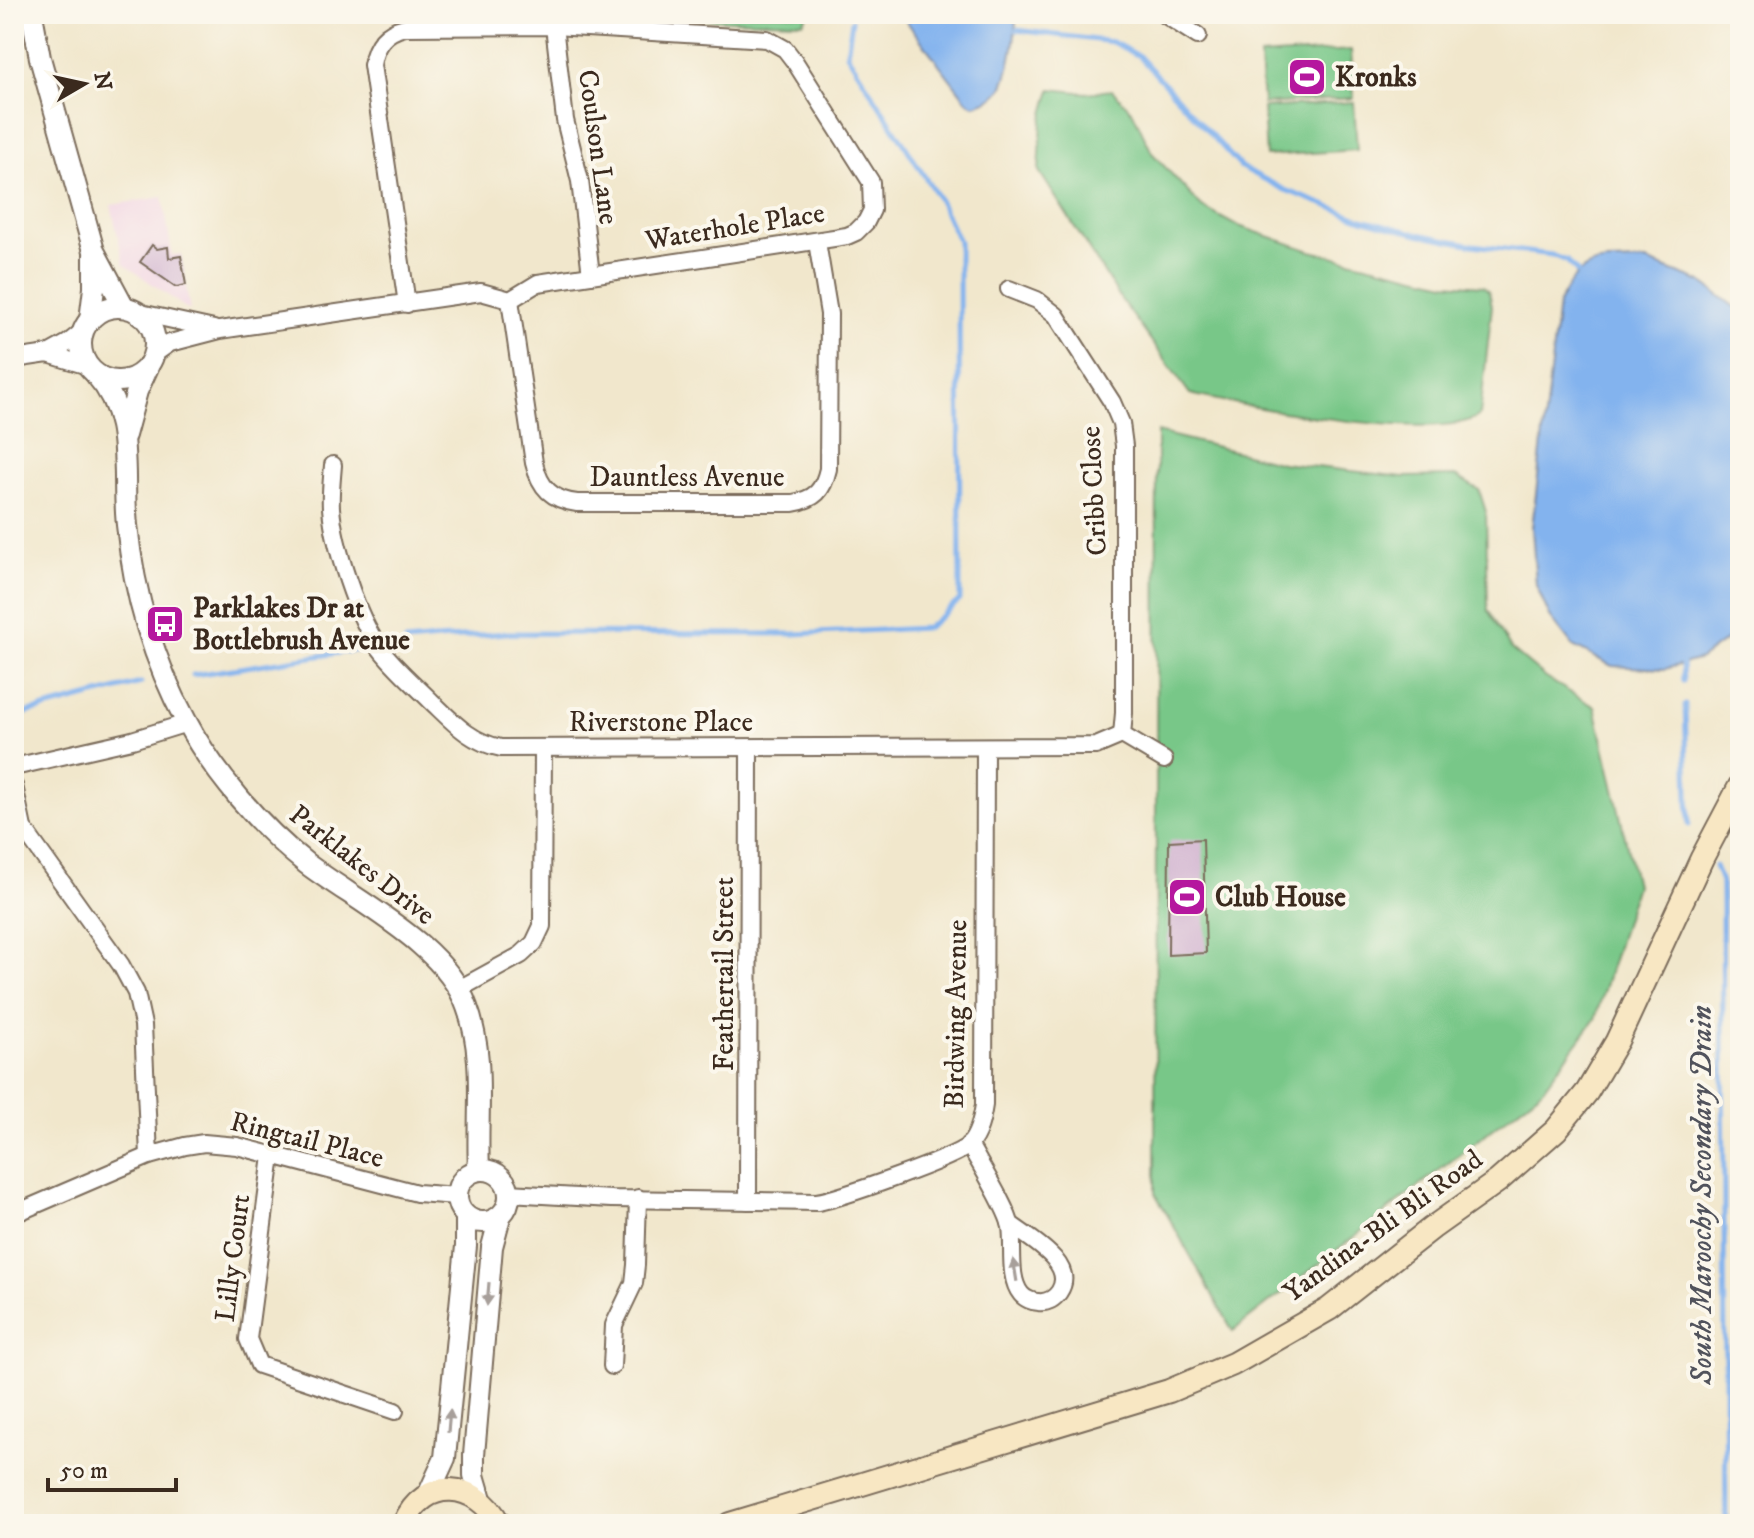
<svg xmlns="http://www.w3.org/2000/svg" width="1754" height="1538" font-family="'IM FELL DW Pica',serif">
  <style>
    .built { fill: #f1d0e3 }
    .green { fill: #78c788; stroke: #5a7853; stroke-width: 2 }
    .water { fill: #83b3ee; stroke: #5f6e86; stroke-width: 2 }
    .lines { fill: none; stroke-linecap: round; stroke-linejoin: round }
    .stream { stroke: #83b3ee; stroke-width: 5 }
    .building { fill: #caa8cc }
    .minor-casing { stroke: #7b6c5b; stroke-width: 20 }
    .tertiary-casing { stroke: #7b6c5b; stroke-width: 24 }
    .secondary-casing { stroke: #7b6c5b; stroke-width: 26 }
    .minor { stroke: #fff; stroke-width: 16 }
    .tertiary { stroke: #fff; stroke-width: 20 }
    .secondary { stroke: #f8e7c3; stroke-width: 22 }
    .oneway { fill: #a79f9a }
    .labels { text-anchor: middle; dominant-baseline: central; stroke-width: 8; stroke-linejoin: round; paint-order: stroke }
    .poi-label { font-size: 28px; font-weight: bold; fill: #3b2a1e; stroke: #fbf7ec; text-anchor: start }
    .street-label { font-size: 28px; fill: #3b2a1e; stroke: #fbf7ec }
    .water-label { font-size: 30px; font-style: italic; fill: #51535c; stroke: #fbf7ec }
  </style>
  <rect width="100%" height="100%" fill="#fbf7ec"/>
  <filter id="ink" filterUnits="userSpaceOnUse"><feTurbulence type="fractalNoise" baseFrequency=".0125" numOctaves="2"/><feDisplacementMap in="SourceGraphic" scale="16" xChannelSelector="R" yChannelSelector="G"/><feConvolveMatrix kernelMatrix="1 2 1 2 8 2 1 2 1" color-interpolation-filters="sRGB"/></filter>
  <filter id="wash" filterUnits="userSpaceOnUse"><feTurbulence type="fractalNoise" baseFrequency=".006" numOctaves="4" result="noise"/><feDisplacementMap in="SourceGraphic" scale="32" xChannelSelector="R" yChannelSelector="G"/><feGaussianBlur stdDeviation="1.8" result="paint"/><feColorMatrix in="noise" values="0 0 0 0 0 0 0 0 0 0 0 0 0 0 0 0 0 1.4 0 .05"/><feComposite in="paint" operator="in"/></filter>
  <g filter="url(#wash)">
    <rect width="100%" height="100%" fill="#f1e7cc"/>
    <path class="built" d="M 163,197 L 172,255 L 181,254 L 190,311 L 124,264 L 111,205 Z"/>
    <g class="green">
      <path d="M 472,14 L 808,14 L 803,22 Z"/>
      <path d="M 1351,50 L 1354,98 L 1263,104 L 1260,56 Z"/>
      <path d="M 1051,89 L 1087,93 L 1112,90 L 1133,112 L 1152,153 L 1202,207 L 1233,224 L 1311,251 L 1446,283 L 1483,286 L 1489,291 L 1492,306 L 1480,415 C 1440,444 1242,406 1190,394 L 1120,298 L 1039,171 L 1042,121 Z"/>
      <path d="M 1354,102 L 1357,150 L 1266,156 L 1263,108 Z"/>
      <path d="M 1157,432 L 1282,463 L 1403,477 L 1456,476 L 1479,490 L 1486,512 L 1488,610 L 1511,649 L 1546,678 L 1595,707 L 1636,885 L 1595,1019 L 1542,1090 L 1233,1331 L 1155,1193 Z"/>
    </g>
    <g class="water">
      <path d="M 901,14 L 1015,14 C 1018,28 1009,77 1001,89 C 995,99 984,102 974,105 L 967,101 Z"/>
      <path d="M 1646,261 L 1701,282 L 1740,311 L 1740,626 L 1738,631 L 1700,659 L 1665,669 L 1612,666 L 1573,646 L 1550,617 L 1536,585 L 1532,528 L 1558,304 C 1582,255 1597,263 1646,261 Z"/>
    </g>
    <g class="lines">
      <g class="stream">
        <path d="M 1017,30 L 1112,42 L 1139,56 L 1241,167 L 1285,190 L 1362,219 L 1418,234 L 1473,245 L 1552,255 L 1567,261 L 1578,273"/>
        <path d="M 405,642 L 505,633 L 793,634 L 927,628 L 960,600 L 959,242 L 937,196 L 847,54 L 852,21"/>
        <path d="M 1682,664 L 1683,681"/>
        <path d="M 193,675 L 358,650"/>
        <path d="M 1685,705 L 1689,825"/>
        <path d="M 14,716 L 141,683"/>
        <path d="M 1715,866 L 1722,884 L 1726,1524"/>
      </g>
    </g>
    <g id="blocks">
      <g class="building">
        <path d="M 152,245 L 157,249 L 168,247 L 169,258 L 181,256 L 186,285 L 176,287 L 140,262 Z"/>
        <path d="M 1203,839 L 1206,953 L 1168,955 L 1169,841 Z"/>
      </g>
    </g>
  </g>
  <g filter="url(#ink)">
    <use href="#blocks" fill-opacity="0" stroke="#7b6c5b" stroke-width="2"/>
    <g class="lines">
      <defs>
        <g id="minor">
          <path d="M 1164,14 L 1198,36"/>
          <path d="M 554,26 L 565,120 L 580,181 L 591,275"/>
          <path d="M 1009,289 L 1037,300 L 1056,315 L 1112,402 L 1121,423 L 1124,446 L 1124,713 L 1122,735"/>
          <path d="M 510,300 L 534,463 C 540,488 552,500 577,503 L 793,503 C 815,499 823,491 828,469 L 829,314 L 817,242"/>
          <path d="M 136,312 L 214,329"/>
          <path d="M 48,354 L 68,343 L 83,331"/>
          <path d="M 153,355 L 170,343 L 220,330 L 481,292 L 510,300 L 538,283 L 847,236 L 856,232 L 866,222 L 872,210 L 871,182 L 795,62 L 785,49 L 767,39 L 554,26 L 405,27 C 384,32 375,45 372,65 L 407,304"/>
          <path d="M 14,359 L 48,354 L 88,366"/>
          <path d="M 333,465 C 332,479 330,494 331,508 C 334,545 357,618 379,647 C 394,667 413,683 431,701 C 453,722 470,742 501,748 L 1096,746 L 1122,735"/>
          <path d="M 1122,735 L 1164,760"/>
          <path d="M 14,767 L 132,740 L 187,723"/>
          <path d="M 14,785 L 23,828 L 121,965 L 136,993 L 143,1025 L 149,1156"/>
          <path d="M 459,989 L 521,955 L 534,943 L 542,926 L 543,748"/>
          <path d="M 969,1144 C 979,1163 1008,1209 1011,1227 C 1014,1247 1008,1278 1021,1294 C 1025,1299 1033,1302 1038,1302 C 1047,1303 1054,1299 1059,1292 C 1078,1264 1028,1238 1010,1224"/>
          <path d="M 272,1156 L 248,1339 L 259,1365 L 395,1411"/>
          <path d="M 509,1193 L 611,1199 L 817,1202 C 838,1199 955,1158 969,1145 C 979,1134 982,1118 984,1105 L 985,747"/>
          <path d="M 748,1201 L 749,748"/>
          <path d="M 14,1214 L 149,1156 L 185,1146 L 204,1143 L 237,1146 L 417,1193 L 457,1196"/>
          <path d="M 612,1366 L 614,1325 L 634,1283 L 636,1265 L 638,1198"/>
        </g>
        <g id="tertiary">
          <path d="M 32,14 L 40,58 L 94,251 L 124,307"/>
          <circle cx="118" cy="344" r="37"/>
          <path d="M 90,320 L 94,288 L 94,255"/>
          <path d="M 96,375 C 135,418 121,472 127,525 C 134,594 153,660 186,721 C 213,772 261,828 307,864 C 357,902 446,945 467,1007 C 486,1058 476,1115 479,1169"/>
          <path d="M 125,435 L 137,391 L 148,367"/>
          <circle cx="483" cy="1196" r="26"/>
          <path d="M 428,1495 L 445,1458 L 466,1246 L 466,1217"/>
          <path d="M 481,1499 L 474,1475 L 474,1455 L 492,1247 L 500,1217"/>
        </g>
        <g id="secondary">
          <path d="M 404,1524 C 424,1476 477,1481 499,1524"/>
          <path d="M 730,1524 L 1169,1391 L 1233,1364 L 1329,1309 L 1432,1228 L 1498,1181 L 1556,1130 L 1587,1092 L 1617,1041 L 1702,858 L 1740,786"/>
        </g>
      </defs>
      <use href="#minor" class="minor-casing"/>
      <use href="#tertiary" class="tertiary-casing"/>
      <use href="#secondary" class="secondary-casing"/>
      <use href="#minor" class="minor"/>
      <use href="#tertiary" class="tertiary"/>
      <use href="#secondary" class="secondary"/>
    </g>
    <defs><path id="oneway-solid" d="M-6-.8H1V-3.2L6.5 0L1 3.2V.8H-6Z" transform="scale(2)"/></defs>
    <g class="oneway">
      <use href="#oneway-solid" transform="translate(1015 1270) rotate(-99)"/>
      <use href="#oneway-solid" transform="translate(488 1294) rotate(95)"/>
      <use href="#oneway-solid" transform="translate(449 1421) rotate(-85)"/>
    </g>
  </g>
  <defs>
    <symbol id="stadium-square" viewBox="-11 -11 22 22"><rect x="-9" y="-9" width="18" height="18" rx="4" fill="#b5179e" stroke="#fbf7ec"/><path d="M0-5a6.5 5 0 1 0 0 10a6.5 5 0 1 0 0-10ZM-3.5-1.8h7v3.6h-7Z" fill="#fff"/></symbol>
    <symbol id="bus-square" viewBox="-11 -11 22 22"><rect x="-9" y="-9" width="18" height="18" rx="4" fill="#b5179e" stroke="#fbf7ec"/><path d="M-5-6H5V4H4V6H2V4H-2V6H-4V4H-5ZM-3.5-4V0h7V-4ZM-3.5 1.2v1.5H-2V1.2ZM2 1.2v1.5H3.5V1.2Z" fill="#fff"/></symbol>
  </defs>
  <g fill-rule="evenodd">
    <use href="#stadium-square" x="1285" y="55" width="44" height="44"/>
    <use href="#bus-square" x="143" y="602" width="44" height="44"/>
    <use href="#stadium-square" x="1165" y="875" width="44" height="44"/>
  </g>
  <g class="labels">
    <g class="poi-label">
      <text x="1335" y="77">Kronks</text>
      <text x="193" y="608">Parklakes Dr at<tspan x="193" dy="32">Bottlebrush Avenue</tspan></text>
      <text x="1215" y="897">Club House</text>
    </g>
    <g class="street-label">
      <text transform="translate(598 147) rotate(82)">Coulson Lane</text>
      <text transform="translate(735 227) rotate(-9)">Waterhole Place</text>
      <text x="687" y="477">Dauntless Avenue</text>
      <text transform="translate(1094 491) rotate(-93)">Cribb Close</text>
      <text x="661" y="722">Riverstone Place</text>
      <text transform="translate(362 865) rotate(38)">Parklakes Drive</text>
      <text transform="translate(724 974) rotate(-90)">Feathertail Street</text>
      <text transform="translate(956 1014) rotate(-89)">Birdwing Avenue</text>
      <text transform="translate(307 1140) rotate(14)">Ringtail Place</text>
      <text transform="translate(1383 1226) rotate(-36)">Yandina-Bli Bli Road</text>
      <text transform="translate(233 1258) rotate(-83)">Lilly Court</text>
    </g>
    <g class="water-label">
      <text transform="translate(1702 1195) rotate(-90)">South Maroochy Secondary Drain</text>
    </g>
  </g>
  <rect width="1754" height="1538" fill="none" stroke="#fbf7ec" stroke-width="48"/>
  <g transform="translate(84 84) rotate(81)" stroke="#fbf7ec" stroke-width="6" paint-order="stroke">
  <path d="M0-6L14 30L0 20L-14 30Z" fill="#3b2a1e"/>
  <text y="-12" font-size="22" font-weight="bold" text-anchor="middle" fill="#3b2a1e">N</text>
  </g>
  <path d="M48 1478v12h128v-12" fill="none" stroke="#3b2a1e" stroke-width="4"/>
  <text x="60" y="1478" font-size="24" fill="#3b2a1e" stroke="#fbf7ec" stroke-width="6" paint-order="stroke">50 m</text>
</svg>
